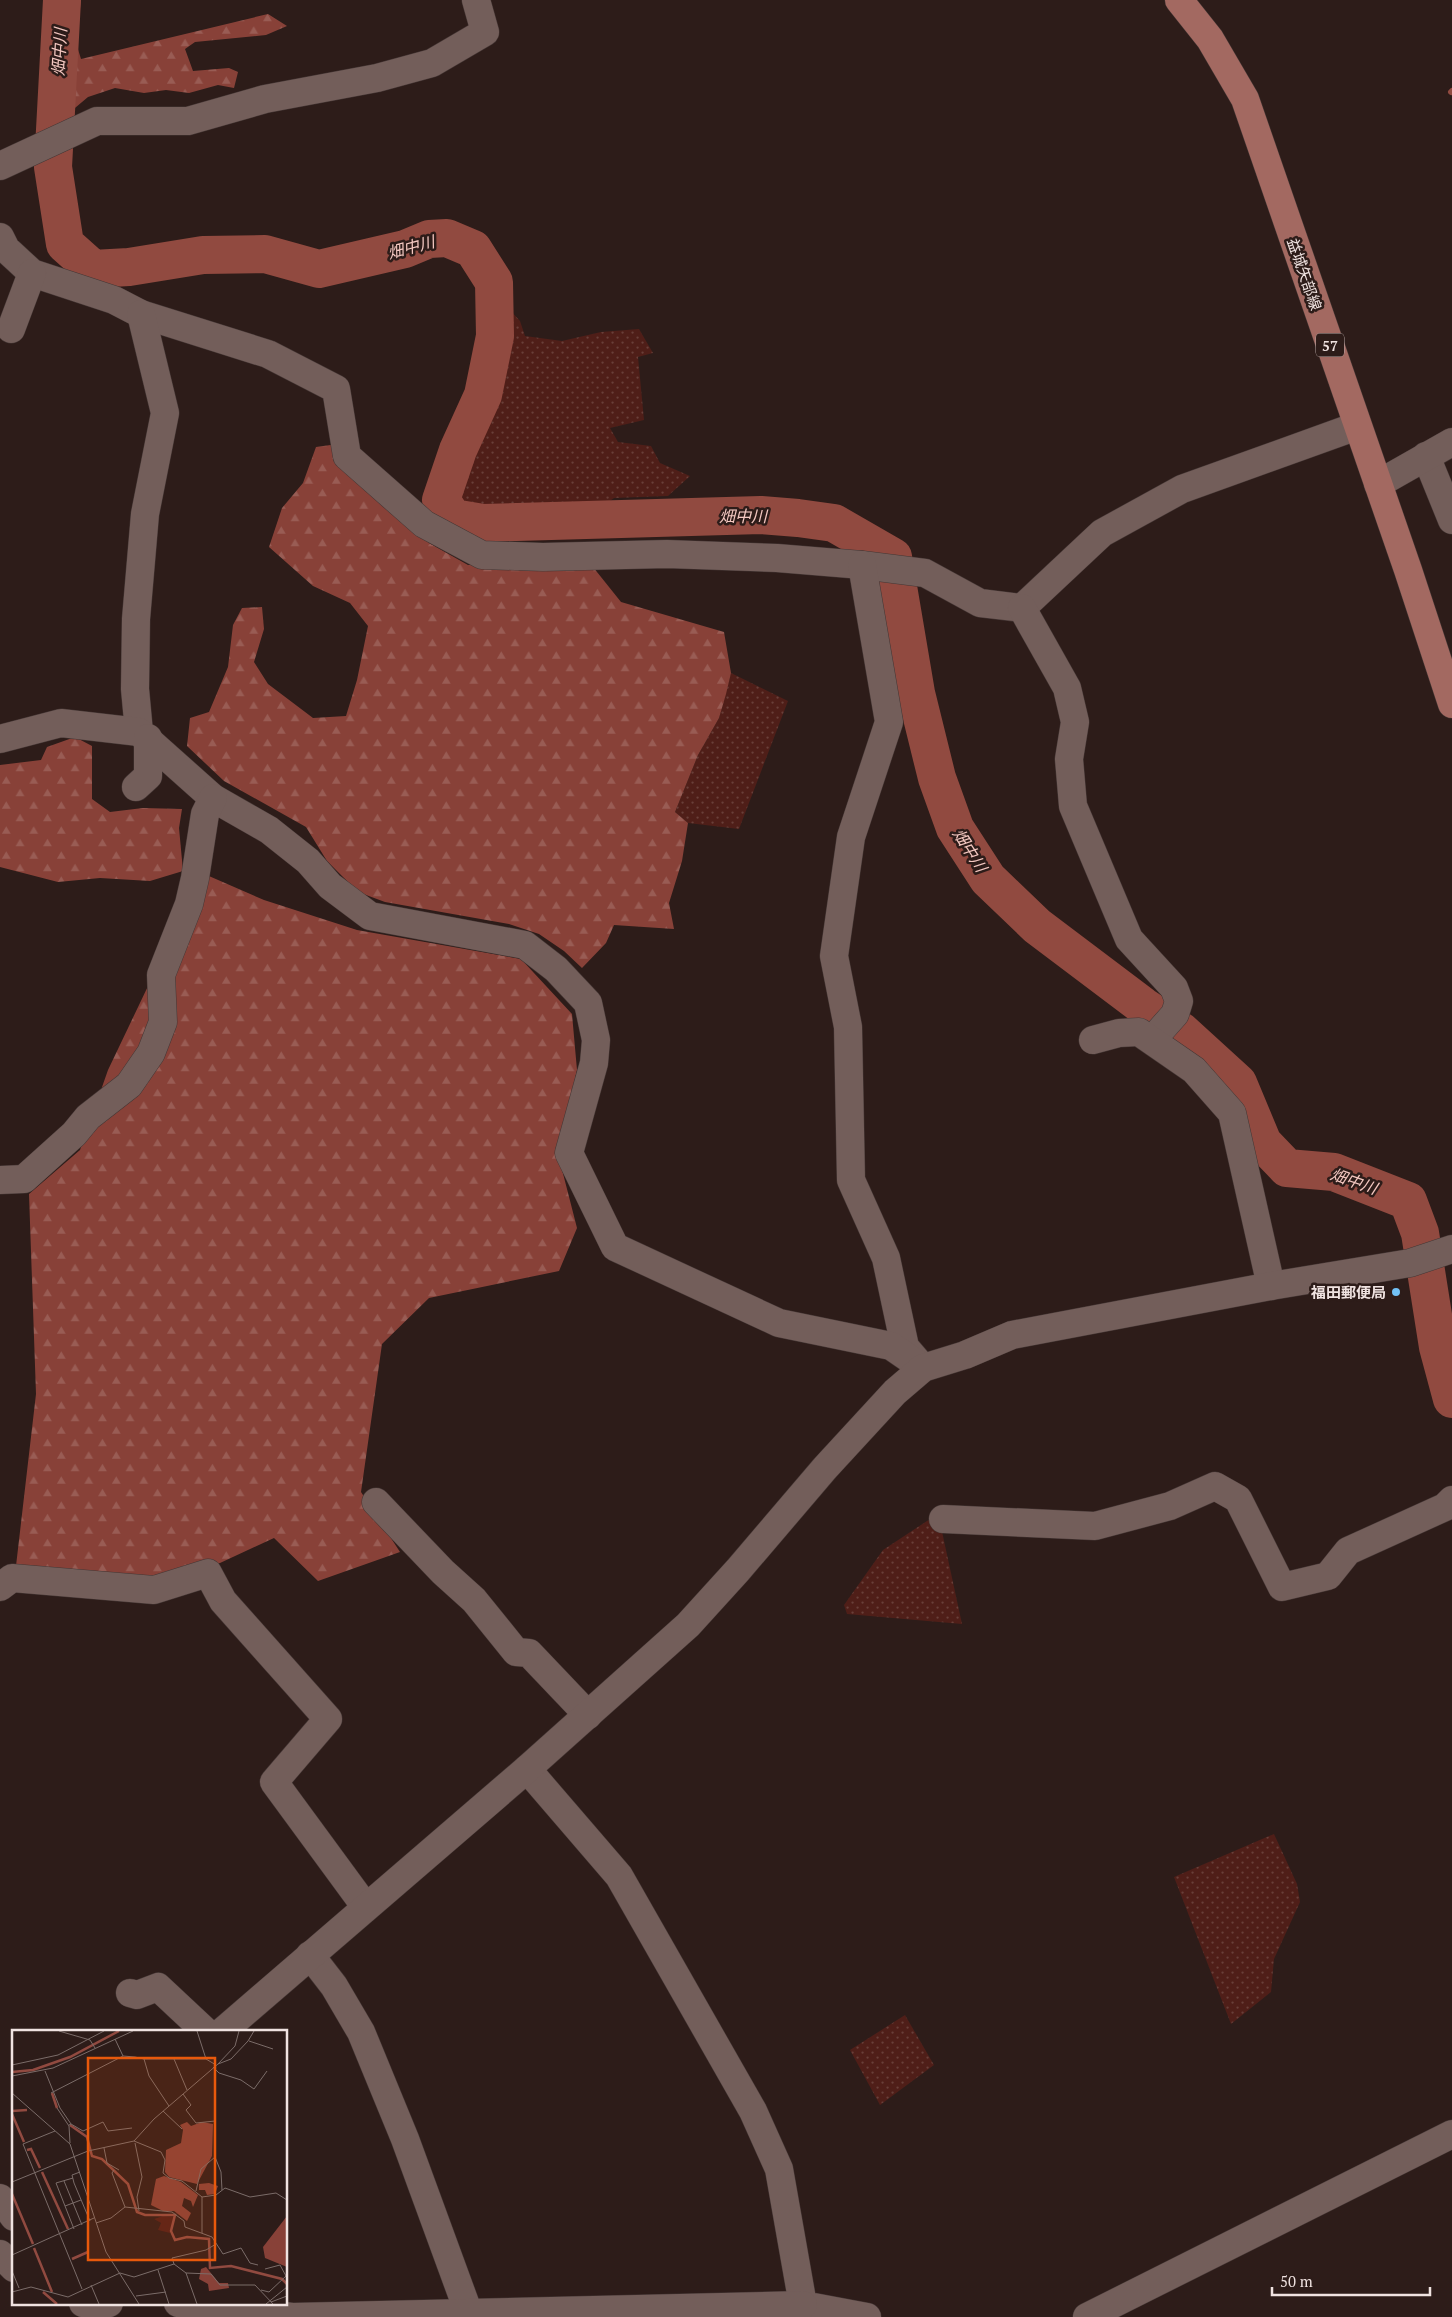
<svg xmlns="http://www.w3.org/2000/svg" width="1452" height="2317" font-family="'PT Serif','Noto Sans JP',serif">
  <style>
    .grass { fill: url(#grass-dots) }
    .forest { fill: url(#forest-firs) }
    .lines { fill: none; stroke-linecap: round; stroke-linejoin: round }
    .stream { stroke: #914a40; stroke-width: 6 }
    .river { stroke: #914a40; stroke-width: 38 }
    .minor-casing { stroke: #453735; stroke-width: 29 }
    .major-casing { stroke: #453735; stroke-width: 29 }
    .minor { stroke: #735e5a; stroke-width: 28 }
    .major { stroke: #a36961; stroke-width: 28 }
    .poi-dot { fill: #72c1f5; stroke: #2d1c19; stroke-width: 2 }
    .labels { text-anchor: middle; dominant-baseline: central; stroke-width: 5; stroke-linejoin: round; paint-order: stroke }
    .shield { fill: #2d1c19; stroke: #b6a7a5; stroke-width: 1 }
    .shield-label { font-size: 14px; font-weight: bold; fill: #f0e3e1 }
    .street-label { font-size: 15px; fill: #f0e3e1; stroke: #2d1c19 }
    .poi-label { font-size: 15px; font-weight: bold; fill: #f0e3e1; stroke: #2d1c19; text-anchor: end }
    .water-label { font-size: 16px; font-style: italic; fill: #f5c9c2; stroke: #2d1c19 }
    .inset-river { fill: none; stroke: #914a40; stroke-width: 2.5 }
    .inset-road { fill: none; stroke: #7b6c69; stroke-width: 1 }
    .view { fill: #e8590c; fill-opacity: 0.15; stroke: #e8590c; stroke-width: 2.5 }
    .inset-edge { fill: none; stroke: #f0e3e1; stroke-width: 2.5 }
  </style>
  <defs>
    <pattern id="grass-dots" width="8" height="8" patternUnits="userSpaceOnUse" patternTransform="scale(1.25)"><rect width="8" height="8" fill="#4f1e18"/><path d="M2 2h.1M6 6h.1" fill="none" stroke="#693f39" stroke-width="1.8" stroke-linecap="round"/></pattern>
    <pattern id="forest-firs" width="22" height="20" patternUnits="userSpaceOnUse" patternTransform="scale(1.25)"><rect width="22" height="20" fill="#884138"/><path d="M5 1l3.5 6h-7zM16 11l3.5 6h-7z" fill="#995c54"/></pattern>
  </defs>
  <rect width="100%" height="100%" fill="#2d1c19"/>
  <g class="grass">
    <path d="M 510,310 L 520,321 L 525,336 L 562,341 L 601,332 L 639,329 L 653,353 L 638,357 L 644,420 L 610,428 L 618,442 L 651,446 L 660,463 L 690,476 L 668,496 L 614,498 L 594,512 L 482,518 L 458,514 L 449,497 C 467,449 492,401 503,351 C 506,337 501,322 510,310 Z"/>
    <path d="M 731,673 L 788,701 L 739,829 L 688,823 L 675,812 L 698,755 L 719,718 Z"/>
    <path d="M 930,1519 L 941,1527 L 962,1624 L 847,1614 L 844,1605 L 883,1550 Z"/>
    <path d="M 1274,1834 L 1297,1884 L 1300,1902 L 1274,1959 L 1271,1992 L 1231,2024 L 1174,1877 Z"/>
    <path d="M 905,2015 L 934,2065 L 880,2105 L 850,2050 Z"/>
  </g>
  <g class="forest">
    <path d="M 66,0 L 81,0 L 76,43 L 81,59 L 268,14 L 287,26 L 266,35 L 195,42 L 185,49 L 193,71 L 229,68 L 238,72 L 234,88 L 218,85 L 189,93 L 166,90 L 144,93 L 115,88 L 88,97 L 63,118 Z"/>
    <path d="M 338,444 L 429,543 L 468,565 L 593,567 L 621,602 L 724,632 L 731,673 L 726,694 L 719,718 L 698,755 L 675,812 L 688,823 L 682,861 L 669,903 L 674,929 L 614,925 L 606,943 L 582,968 L 564,951 L 539,934 L 509,924 L 385,902 L 358,892 L 327,861 L 306,827 L 224,781 L 187,746 L 190,718 L 209,712 L 228,667 L 233,625 L 242,608 L 262,607 L 264,629 L 254,662 L 268,684 L 313,718 L 346,716 L 357,680 L 368,626 L 350,603 L 313,586 L 269,547 L 282,508 L 303,483 L 316,447 Z"/>
    <path d="M 75,737 L 92,746 L 92,799 L 110,812 L 143,808 L 182,809 L 179,828 L 183,871 L 150,881 L 100,878 L 58,882 L 0,867 L 0,765 L 41,760 L 47,747 Z"/>
    <path d="M 202,873 L 264,900 L 357,930 L 521,959 L 572,1014 L 577,1070 L 558,1154 L 577,1228 L 559,1271 L 429,1298 L 382,1344 L 361,1492 L 400,1552 L 318,1581 L 274,1538 L 220,1563 L 139,1583 L 16,1566 L 36,1394 L 29,1194 L 80,1150 L 108,1070 Z"/>
  </g>
  <g class="lines">
    <path class="stream" d="M 1451,92 L 1452,91"/>
    <path class="river" d="M 62,0 L 53,167 L 65,244 L 93,269 L 129,267 L 203,255 L 265,254 L 319,269 L 405,249 L 429,239 L 447,238 L 473,249 L 494,282 L 495,336 L 483,395 L 458,450 L 441,500 L 453,518 L 483,523 L 761,515 L 798,518 L 834,523 L 893,557 L 916,693 L 937,778 L 955,828 L 988,879 L 1037,926 L 1143,1006 L 1181,1031 L 1238,1083 L 1263,1143 L 1287,1168 L 1334,1172 L 1408,1201 L 1420,1233 L 1438,1347 L 1452,1399"/>
    <defs>
      <g id="minor">
        <path d="M 0,166 L 97,121 L 188,121 L 265,99 L 377,78 L 432,63 L 485,32 L 476,0"/>
        <path d="M 0,237 L 6,249 L 32,273 L 114,300 L 141,314 L 268,354 L 336,389 L 347,456 L 424,524 L 482,555 L 543,557 L 667,554 L 777,558 L 862,565 L 925,573 L 980,603 L 1022,608 L 1102,533 L 1182,489 L 1357,426"/>
        <path d="M 11,329 L 32,273"/>
        <path d="M 1426,456 L 1452,520"/>
        <path d="M 1378,484 L 1452,442"/>
        <path d="M 862,565 L 889,722 L 851,837 L 834,956 L 848,1027 L 851,1180 L 886,1258 L 905,1347 L 917,1361"/>
        <path d="M 1022,608 L 1067,688 L 1075,722 L 1069,759 L 1073,806 L 1129,939 L 1174,988 L 1179,1001 L 1175,1014 L 1152,1040"/>
        <path d="M 139,732 L 135,689 L 136,619 L 145,514 L 165,413 L 141,314"/>
        <path d="M 0,739 L 61,723 L 139,732 L 213,798 L 269,830 L 308,861 L 330,886 L 370,916 L 525,945 L 556,969 L 588,1003 L 596,1040 L 594,1063 L 569,1153 L 615,1247 L 779,1323 L 891,1346 L 923,1368"/>
        <path d="M 136,787 L 148,776 L 148,738"/>
        <path d="M 1093,1040 L 1119,1033 L 1139,1032 L 1194,1070 L 1232,1113 L 1271,1286"/>
        <path d="M 0,1180 L 24,1179 L 74,1134 L 88,1117 L 129,1085 L 151,1053 L 163,1022 L 161,975 L 189,904 L 195,878 L 205,814 L 213,798"/>
        <path d="M 376,1502 L 443,1572 L 474,1600 L 516,1652 L 529,1653 L 588,1715"/>
        <path d="M 943,1519 L 1095,1526 L 1170,1506 L 1215,1486 L 1238,1499 L 1282,1587 L 1328,1576 L 1348,1551 L 1445,1507 L 1452,1500"/>
        <path d="M 0,1587 L 12,1578 L 154,1590 L 208,1573 L 223,1601 L 328,1719 L 274,1782 L 365,1906"/>
        <path d="M 527,1769 L 619,1876 L 753,2111 L 779,2169 L 803,2305 L 867,2317"/>
        <path d="M 310,1955 L 334,1986 L 361,2032 L 405,2139 L 468,2311"/>
        <path d="M 130,1993 L 137,1995 L 158,1987 L 205,2031"/>
        <path d="M 223,2031 L 527,1769 L 688,1625 L 738,1570 L 825,1468 L 895,1392 L 923,1368 L 965,1355 L 1012,1335 L 1271,1286 L 1410,1263 L 1452,1249"/>
        <path d="M 0,2198 L 14,2217"/>
        <path d="M 0,2254 L 14,2268"/>
        <path d="M 83,2303 L 96,2307 L 109,2303"/>
        <path d="M 178,2303 L 292,2317 L 803,2305"/>
        <path d="M 1087,2317 L 1452,2134"/>
      </g>
      <path id="major" d="M 1179,0 L 1210,39 L 1245,99 L 1408,570 L 1452,704"/>
    </defs>
    <use href="#minor" class="minor-casing"/>
    <use href="#major" class="major-casing"/>
    <use href="#minor" class="minor"/>
    <use href="#major" class="major"/>
  </g>
  <circle class="poi-dot" cx="1396" cy="1292" r="5"/>
  <g class="labels">
    <rect class="shield" x="1316" y="333.5" width="28" height="23" rx="4"/>
    <g class="shield-label">
      <text x="1330" y="345">57</text>
    </g>
    <g class="street-label">
      <text transform="translate(1305 274) rotate(71)">益城矢部線</text>
    </g>
    <g class="poi-label">
      <text x="1386" y="1292">福田郵便局</text>
    </g>
    <g class="water-label">
      <text transform="translate(59 52) rotate(-87)">畑中川</text>
      <text transform="translate(411 247) rotate(-15)">畑中川</text>
      <text x="743" y="516">畑中川</text>
      <text transform="translate(970 850) rotate(57)">畑中川</text>
      <text transform="translate(1354 1181) rotate(19)">畑中川</text>
    </g>
  </g>
  <g transform="translate(12 2030)">
    <rect width="275" height="275" fill="#2d1c19"/>
    <path d="M 151,186 L 163,187 L 158,203 L 146,200 L 149,193 L 142,189 Z" fill="#4f1e18"/>
    <path d="M 175,92 L 179,96 L 190,92 L 201,94 L 200,126 L 185,154 L 157,147 L 153,142 L 154,120 L 169,113 L 171,100 L 168,95 ZM 152,146 L 169,152 L 186,165 L 181,177 L 179,171 L 172,168 L 170,176 L 179,183 L 175,191 L 162,181 L 151,181 L 139,175 L 144,149 ZM 197,153 L 206,156 L 203,164 L 195,165 L 193,160 L 187,160 L 187,154 ZM 275,186 L 275,237 L 253,228 L 251,217 ZM 194,237 L 207,253 L 216,253 L 217,258 L 197,261 L 196,254 L 187,249 L 189,239 Z" fill="#884138"/>
    <path class="inset-river" d="M 0,42 L 21,40 L 58,27 L 107,1M 40,63 L 45,78M 0,81 L 15,80M 0,84 L 12,112M 58,95 L 75,107 L 80,126 L 90,129 L 116,154 L 125,182 L 133,185 L 163,185 L 159,201 L 163,210 L 175,207 L 197,209 L 198,238 L 219,236 L 270,249 L 275,254M 15,120 L 19,119 L 28,138M 30,142 L 56,199M 0,164 L 21,214M 22,218 L 40,262M 60,229 L 76,222M 31,262 L 45,274"/>
    <path class="inset-road" d="M 47,1 L 78,10 L 83,18M 185,1 L 194,29M 103,9 L 111,26M 237,11 L 261,19M 132,29 L 194,29 L 204,35M 162,29 L 175,60M 206,34 L 219,29 L 236,11 L 242,1M 0,35 L 46,25 L 92,1M 201,37 L 207,43 L 229,50 L 242,59 L 255,41M 33,41 L 48,78 L 59,94M 0,46 L 41,38 L 121,1M 0,63 L 58,114 L 94,222 L 127,274M 39,63 L 111,26 L 123,27 L 132,29 L 137,46 L 157,76M 171,64 L 179,75 L 174,80 L 184,93 L 203,91M 45,78 L 57,96 L 58,113M 151,81 L 170,99M 57,95 L 59,94 L 71,101 L 91,92 L 96,101 L 120,98M 43,101 L 11,114 L 70,259M 122,111 L 149,122 L 153,130 L 151,143 L 157,148 L 170,151 L 190,167 L 204,165 L 213,158 L 238,167 L 264,163 L 275,170M 123,113 L 130,147 L 125,167 L 127,181M 92,118 L 95,133 L 107,140M 102,140 L 100,143 L 113,177M 68,142 L 60,145 L 62,153 L 78,191M 61,148 L 44,153 L 62,199M 52,151 L 70,195M 0,152 L 76,121 L 122,111 L 142,89 L 206,34 L 223,16 L 227,1M 184,161 L 189,139 L 203,127 L 209,142 L 210,160M 53,176 L 69,170M 84,193 L 99,188 L 113,177 L 160,182 L 172,191 L 173,197 L 200,207 L 211,224 L 229,218 L 238,233 L 246,235M 190,203 L 190,167M 0,225 L 82,188M 146,240 L 157,274M 0,241 L 7,258M 174,243 L 199,244 L 208,255 L 243,255 L 261,274M 79,255 L 87,274M 249,260 L 257,262 L 274,246 L 268,235 L 253,239M 0,262 L 19,257 L 56,267 L 108,243 L 122,247 L 162,234M 124,266 L 154,262M 259,272 L 275,266M 185,274 L 174,243 L 162,234 L 160,228 L 194,220 L 204,214M 254,274 L 275,257"/>
    <path class="view" d="M 76,28 L 203,28 L 203,230 L 76,230 Z"/>
    <rect width="275" height="275" class="inset-edge"/>
  </g>
  <path d="M1272 2287v8h158v-8" fill="none" stroke="#f0e3e1" stroke-width="2.5"/>
  <text x="1280" y="2287" font-size="15" fill="#f0e3e1" stroke="#2d1c19" stroke-width="4" paint-order="stroke">50 m</text>
</svg>
